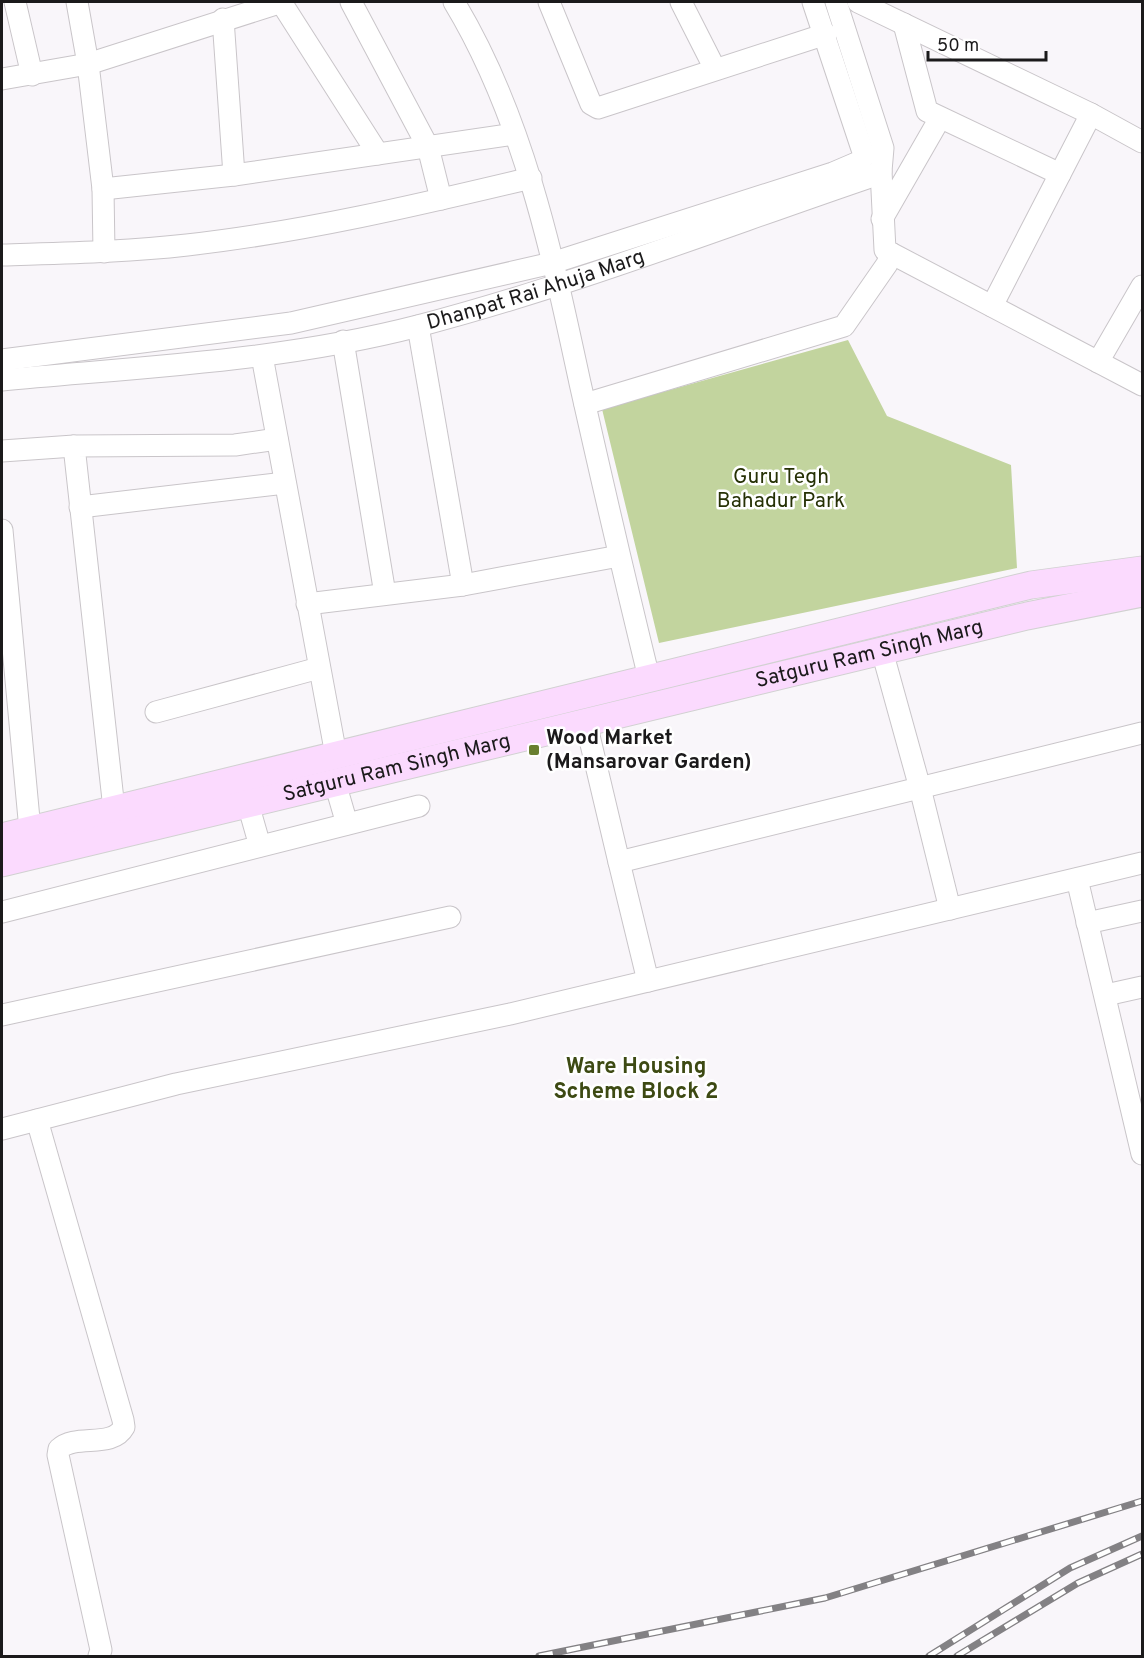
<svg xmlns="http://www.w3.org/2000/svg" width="1144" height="1658" font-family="Overpass,sans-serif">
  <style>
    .green { fill: #c2d49e }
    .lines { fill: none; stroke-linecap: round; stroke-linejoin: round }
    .minor-casing { stroke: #c9c5c9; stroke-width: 23 }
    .major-casing { stroke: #d1d1d1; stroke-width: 29 }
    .minor { stroke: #fff; stroke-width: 21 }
    .major { stroke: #fbdafe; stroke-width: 27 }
    .rail-casing { stroke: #838184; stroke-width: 7 }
    .rail { stroke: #fff; stroke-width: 4.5; stroke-dasharray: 14; stroke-linecap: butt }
    .poi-dot { fill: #6a7f30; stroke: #fff; stroke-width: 2 }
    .labels { text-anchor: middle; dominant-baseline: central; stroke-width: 5; stroke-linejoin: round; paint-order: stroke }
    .street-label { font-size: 21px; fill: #1b1a1b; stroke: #fff }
    .park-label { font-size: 21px; fill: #263105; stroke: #fff }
    .poi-label { font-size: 21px; font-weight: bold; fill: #1b1a1b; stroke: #fff; text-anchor: start }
    .neighbourhood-label { font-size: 22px; font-weight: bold; fill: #3d4a13; stroke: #fff }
  </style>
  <rect width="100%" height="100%" fill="#f9f6fa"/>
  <path class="green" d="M 848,340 L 887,416 L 1011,465 L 1017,568 L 659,643 L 602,409 Z"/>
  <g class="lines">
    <defs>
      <g id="minor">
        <path d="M 15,2 L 32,75"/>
        <path d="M 77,2 L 88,64 L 103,189 L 234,175 L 514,134"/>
        <path d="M 281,2 L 378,154"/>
        <path d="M 351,2 L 428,147 L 441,199"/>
        <path d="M 454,2 C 523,116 552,253 580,383 C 602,481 625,580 649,678"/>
        <path d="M 549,2 L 591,104 L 598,108 L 826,34"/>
        <path d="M 681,2 L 715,69"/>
        <path d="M 836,2 L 883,148 L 881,171 L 885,250 L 1142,385"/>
        <path d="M 858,2 L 1091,114 L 1142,142"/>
        <path d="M 223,19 L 234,175"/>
        <path d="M 904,24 L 927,111 L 1060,174"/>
        <path d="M 2,79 L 88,64 L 282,2"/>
        <path d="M 103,189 L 104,252"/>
        <path d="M 882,219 L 940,118"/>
        <path d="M 2,255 C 64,253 126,252 187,245 C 303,232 418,205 531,178"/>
        <path d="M 992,306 L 1091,114"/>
        <path d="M 418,326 L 463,585"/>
        <path d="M 343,341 L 385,594"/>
        <path d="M 262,356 L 336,755"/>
        <path d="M 2,360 L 291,323 L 552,263 L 833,173 L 861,161 L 864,155 L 813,2"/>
        <path d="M 1098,362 L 1142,286"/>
        <path id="s1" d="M 2,380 C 141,367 283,361 418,326 C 571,286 720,228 870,177 L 881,171"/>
        <path d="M 585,404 L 844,326 L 887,264 L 891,253"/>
        <path d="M 2,451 L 74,446"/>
        <path d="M 80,507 L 285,483"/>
        <path d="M 2,530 L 30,830"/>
        <path d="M 307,604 L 463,585 L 619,556"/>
        <path d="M 882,651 L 920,788 L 950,909"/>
        <path d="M 156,712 L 319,668"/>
        <path d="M 586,723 L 619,862 L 1142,733"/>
        <path d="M 335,783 L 347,824"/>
        <path d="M 248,804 L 260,846"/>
        <path d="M 114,809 L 74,446 L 235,445 L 277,439"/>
        <path d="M 619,862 L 648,981"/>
        <path d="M 1077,879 L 1142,1154"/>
        <path d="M 2,912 L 419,806"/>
        <path d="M 1087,923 L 1142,911"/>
        <path d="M 1106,995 L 1142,987"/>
        <path d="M 2,1015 L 450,917"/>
        <path d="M 37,1120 L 123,1420 L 124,1427 C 112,1449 76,1433 59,1449 L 58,1455 L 101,1650 L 99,1656"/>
        <path d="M 2,1129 L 176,1084 L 510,1014 L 1142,863"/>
      </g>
      <g id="major">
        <path d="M 2,837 L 1031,585 L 1142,570"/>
        <path id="s2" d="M 2,863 L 1027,616 L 1142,593"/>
      </g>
    </defs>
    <use href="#minor" class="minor-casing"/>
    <use href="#major" class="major-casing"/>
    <use href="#minor" class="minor"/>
    <use href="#major" class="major"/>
    <defs>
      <g id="rail">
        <path d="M 539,1656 L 825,1598 L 1142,1501"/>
        <path d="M 929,1656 L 1070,1568 L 1142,1536"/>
        <path d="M 957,1656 L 1078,1583 L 1142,1554"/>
      </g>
    </defs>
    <use href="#rail" class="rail-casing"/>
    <use href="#rail" class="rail"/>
  </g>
  <rect class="poi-dot" x="528" y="744" width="12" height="12" rx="3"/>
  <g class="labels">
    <g class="street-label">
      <text stroke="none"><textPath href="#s1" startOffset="543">Dhanpat Rai Ahuja Marg</textPath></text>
      <text stroke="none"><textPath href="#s2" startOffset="892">Satguru Ram Singh Marg</textPath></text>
      <text stroke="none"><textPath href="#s2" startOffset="406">Satguru Ram Singh Marg</textPath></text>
    </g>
    <g class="park-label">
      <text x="781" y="477">Guru Tegh<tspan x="781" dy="24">Bahadur Park</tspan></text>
    </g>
    <g class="poi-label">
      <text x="546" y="738">Wood Market<tspan x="546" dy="24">(Mansarovar Garden)</tspan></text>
    </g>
    <g class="neighbourhood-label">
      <text x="636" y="1067">Ware Housing<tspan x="636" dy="25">Scheme Block 2</tspan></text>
    </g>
  </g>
  <rect width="1144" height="1658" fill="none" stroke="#1b1a1b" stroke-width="6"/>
  <path d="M928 51v9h118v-9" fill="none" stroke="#1b1a1b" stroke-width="3"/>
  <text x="937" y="51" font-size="18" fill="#1b1a1b" stroke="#ffffff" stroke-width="4.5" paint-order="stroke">50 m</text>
</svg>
